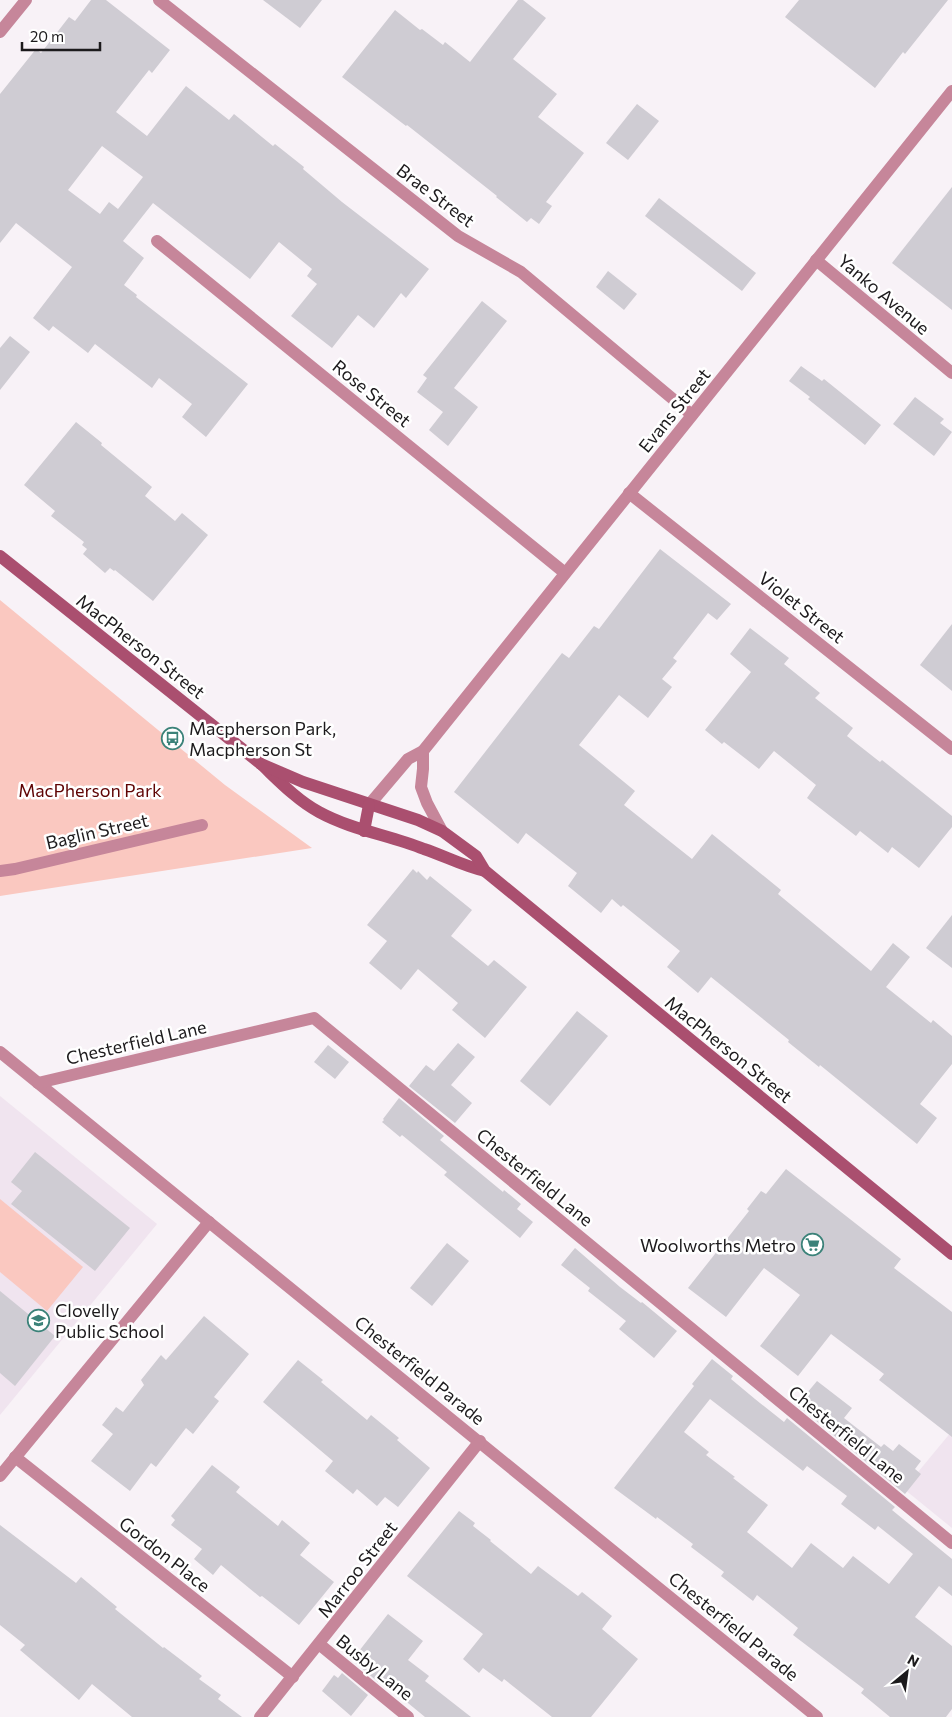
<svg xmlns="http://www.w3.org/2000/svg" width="952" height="1717" font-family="Commissioner,sans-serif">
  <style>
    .built { fill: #f0e4ef }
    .green { fill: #fac8c0 }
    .building { fill: #cfccd3; fill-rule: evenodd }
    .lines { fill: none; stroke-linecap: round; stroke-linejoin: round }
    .lane { stroke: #c6869a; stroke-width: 12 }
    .street { stroke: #c6869a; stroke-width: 12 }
    .secondary { stroke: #aa4f6f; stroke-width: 12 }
    .labels { text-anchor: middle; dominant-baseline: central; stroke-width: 5; stroke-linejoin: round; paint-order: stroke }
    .street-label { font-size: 18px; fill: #1c1a1c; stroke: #fff }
    .poi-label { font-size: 18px; fill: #1c1a1c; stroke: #fff; text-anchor: start }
    .park-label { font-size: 18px; fill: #5f0404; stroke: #fff }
  </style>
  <rect width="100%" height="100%" fill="#f8f2f7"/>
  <g class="built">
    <path d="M 0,1096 L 157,1224 L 0,1415 Z"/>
    <path d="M 952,1431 L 952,1528 L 904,1489 Z"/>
  </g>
  <g class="green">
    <path d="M 0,600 L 225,785 L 312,848 L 0,896 Z"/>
    <path d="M 0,1199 L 83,1267 L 47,1311 L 0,1272 Z"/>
  </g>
  <g class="building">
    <path d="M 91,0 L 106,0 L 170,50 L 152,73 L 149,70 L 116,112 L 147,136 L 186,86 L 229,120 L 234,114 L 273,146 L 275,144 L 304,167 L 303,169 L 342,202 L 429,269 L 406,298 L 401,293 L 374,328 L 358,315 L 332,348 L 291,316 L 317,284 L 307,276 L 312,269 L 279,242 L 250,279 L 153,203 L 123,241 L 144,258 L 124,285 L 137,295 L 136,297 L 248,384 L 206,437 L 182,417 L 192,404 L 159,378 L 152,388 L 95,344 L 88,353 L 53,326 L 49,331 L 33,318 L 72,267 L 16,223 L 0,243 L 0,94 L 36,49 L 41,53 L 69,17 L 75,21 ZM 102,146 L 143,177 L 118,209 L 109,202 L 100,214 L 68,190 Z"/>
    <path d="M 263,0 L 322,0 L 300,28 Z"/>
    <path d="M 518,0 L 523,0 L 546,18 L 513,59 L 557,94 L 538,117 L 584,153 L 546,202 L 552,206 L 539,224 L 531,218 L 527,222 L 496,197 L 497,196 L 407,125 L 406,126 L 342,77 L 395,10 L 420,30 L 422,29 L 443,45 L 445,42 L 470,62 Z"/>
    <path d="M 799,0 L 948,0 L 905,54 L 903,52 L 875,88 L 785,17 Z"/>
    <path d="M 637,104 L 659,121 L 628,160 L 606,143 Z"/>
    <path d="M 952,187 L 952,310 L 892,263 Z"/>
    <path d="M 659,198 L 756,273 L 742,291 L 645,216 Z"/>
    <path d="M 608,271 L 637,294 L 624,310 L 596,287 Z"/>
    <path d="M 482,301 L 507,321 L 454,388 L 478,407 L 448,446 L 429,430 L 443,412 L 417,392 L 427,378 L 423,375 Z"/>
    <path d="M 10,336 L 30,352 L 0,390 L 0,348 Z"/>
    <path d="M 801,366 L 822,381 L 824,379 L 881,425 L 865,445 L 808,399 L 810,397 L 789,381 Z"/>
    <path d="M 915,397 L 944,419 L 940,423 L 952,432 L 934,456 L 893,424 Z"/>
    <path d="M 76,422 L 102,443 L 101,445 L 152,487 L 145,496 L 175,521 L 182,513 L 208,535 L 153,601 L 115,570 L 114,571 L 110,568 L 105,573 L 83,554 L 87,549 L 82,545 L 84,542 L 51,516 L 55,511 L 24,485 Z"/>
    <path d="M 660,549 L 731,604 L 717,620 L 708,613 L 673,658 L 677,661 L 662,679 L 672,687 L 648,718 L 619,695 L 579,745 L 635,791 L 624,805 L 692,859 L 712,834 L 781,890 L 778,894 L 871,971 L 893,943 L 910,957 L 886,987 L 931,1023 L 933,1020 L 952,1036 L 952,1064 L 920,1104 L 937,1118 L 917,1144 L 820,1065 L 819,1067 L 788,1042 L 789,1040 L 711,977 L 698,993 L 667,967 L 680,951 L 623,905 L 621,907 L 612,899 L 601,913 L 568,886 L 577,873 L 526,833 L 518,844 L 454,792 L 562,653 L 569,658 L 594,626 L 599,629 Z"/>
    <path d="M 952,624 L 952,691 L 920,665 Z"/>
    <path d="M 750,628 L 789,658 L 784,664 L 820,693 L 815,698 L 853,728 L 847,736 L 880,762 L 882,760 L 952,816 L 952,827 L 919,868 L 892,847 L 888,853 L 860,831 L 856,836 L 807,798 L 816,785 L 774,751 L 759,769 L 724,742 L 722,744 L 705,730 L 751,672 L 730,654 Z"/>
    <path d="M 413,869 L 417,873 L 418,871 L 427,880 L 430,876 L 472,910 L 451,936 L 488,966 L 494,960 L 527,987 L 485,1038 L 452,1010 L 458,1003 L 418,969 L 401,990 L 369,963 L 387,941 L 367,925 Z"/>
    <path d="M 952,915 L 952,968 L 926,948 Z"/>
    <path d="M 577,1011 L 608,1036 L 550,1106 L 520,1081 Z"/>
    <path d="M 458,1043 L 475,1057 L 451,1085 L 472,1103 L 455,1123 L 409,1086 L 426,1065 L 434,1071 Z"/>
    <path d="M 328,1045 L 349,1062 L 335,1079 L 314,1062 Z"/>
    <path d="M 399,1098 L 444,1136 L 440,1140 L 503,1192 L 504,1190 L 521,1204 L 517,1209 L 533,1222 L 520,1238 L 444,1175 L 447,1172 L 402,1135 L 400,1137 L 382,1122 L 384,1120 L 383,1119 Z"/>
    <path d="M 35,1152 L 130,1228 L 95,1271 L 11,1204 L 22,1191 L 11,1182 Z"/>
    <path d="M 786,1169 L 901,1259 L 894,1268 L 952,1312 L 952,1437 L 879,1380 L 884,1374 L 831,1334 L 798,1376 L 760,1346 L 800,1295 L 764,1268 L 726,1317 L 688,1288 L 749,1211 L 747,1209 L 761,1191 L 766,1194 Z"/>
    <path d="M 447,1243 L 469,1261 L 432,1306 L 410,1288 Z"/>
    <path d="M 575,1248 L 620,1287 L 641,1303 L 642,1302 L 677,1331 L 654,1358 L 619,1329 L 626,1321 L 588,1291 L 590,1288 L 561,1265 Z"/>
    <path d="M 0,1291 L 55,1336 L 15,1386 L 0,1373 Z"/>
    <path d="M 204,1316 L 249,1354 L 214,1397 L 219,1401 L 193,1434 L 186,1428 L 156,1467 L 151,1463 L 130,1491 L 91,1461 L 113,1434 L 102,1425 L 116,1407 L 123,1412 L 144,1385 L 141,1380 L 161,1355 L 166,1360 Z"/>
    <path d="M 712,1359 L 733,1376 L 731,1379 L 755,1399 L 784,1422 L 787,1418 L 895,1507 L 892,1510 L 952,1559 L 952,1596 L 939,1586 L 915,1617 L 952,1646 L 952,1709 L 946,1717 L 890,1717 L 861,1693 L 864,1689 L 793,1635 L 798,1628 L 757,1595 L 753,1601 L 721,1576 L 724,1572 L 691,1547 L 693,1544 L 657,1517 L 656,1519 L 614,1488 L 694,1386 L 692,1384 ZM 710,1399 L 803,1471 L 807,1466 L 847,1496 L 841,1504 L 875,1530 L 878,1526 L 913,1554 L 889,1584 L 853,1556 L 843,1568 L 811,1543 L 792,1568 L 747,1532 L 768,1505 L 733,1478 L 735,1477 L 706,1455 L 709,1452 L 684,1432 Z"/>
    <path d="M 298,1360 L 323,1380 L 321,1382 L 367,1420 L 371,1415 L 399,1438 L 397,1440 L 430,1468 L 398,1507 L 385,1497 L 377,1506 L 357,1489 L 353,1494 L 325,1471 L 333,1461 L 263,1402 Z"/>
    <path d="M 817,1381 L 852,1408 L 844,1418 L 881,1447 L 884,1444 L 893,1451 L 899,1444 L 921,1461 L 915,1469 L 921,1474 L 905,1494 L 797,1405 Z"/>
    <path d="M 212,1465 L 240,1487 L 236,1492 L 278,1526 L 282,1520 L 310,1543 L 300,1555 L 334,1582 L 299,1625 L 262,1596 L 260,1597 L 221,1565 L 213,1575 L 194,1559 L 202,1549 L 171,1525 L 175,1520 L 171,1516 Z"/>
    <path d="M 459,1511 L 475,1523 L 473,1526 L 491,1540 L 490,1541 L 531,1574 L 538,1566 L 578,1596 L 582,1592 L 612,1616 L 602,1629 L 638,1659 L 591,1717 L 552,1717 L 504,1679 L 502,1682 L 483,1668 L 479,1673 L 463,1659 L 483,1634 L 407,1576 Z"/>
    <path d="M 0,1525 L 76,1583 L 81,1577 L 117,1607 L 115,1609 L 163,1648 L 164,1647 L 202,1676 L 199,1679 L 221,1695 L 218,1699 L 242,1717 L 132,1717 L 92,1684 L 79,1700 L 20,1650 L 25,1645 L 0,1625 Z"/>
    <path d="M 388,1614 L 423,1641 L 408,1660 L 429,1676 L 425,1681 L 471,1717 L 425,1717 L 380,1680 L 378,1682 L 352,1660 Z"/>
    <path d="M 342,1673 L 368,1695 L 351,1716 L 322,1691 L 334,1675 L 338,1678 Z"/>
  </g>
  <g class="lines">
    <g class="lane">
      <path d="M 0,871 L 15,869 L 202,825"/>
      <path d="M 319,1644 L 408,1717"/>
    </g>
    <g class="street">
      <path d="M 159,0 L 458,236 L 521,272 L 692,415"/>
      <path d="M 0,32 L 26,0"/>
      <path d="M 157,241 L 565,573"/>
      <path d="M 816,260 L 952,373"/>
      <path d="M 629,493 L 952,749"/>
      <path d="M 423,751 L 423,769 L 421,787 L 427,803 L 442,831"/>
      <path d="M 369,805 L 408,759 L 423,751 L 952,91"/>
      <path d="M 0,1052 L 817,1717"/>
      <path d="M 38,1083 L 314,1018 L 952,1543"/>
      <path d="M 15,1457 L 293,1677"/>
      <path d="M 0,1476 L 209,1222"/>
      <path d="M 260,1717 L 480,1441"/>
    </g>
    <g class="secondary">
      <path d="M 0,556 L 261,764 C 279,781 297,800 319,812 C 352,830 389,835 424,849 C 445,856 463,866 485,871"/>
      <path d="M 261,764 L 303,782 L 418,820 L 442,831 L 476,856 L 485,871 L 952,1254"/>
      <path d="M 364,831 L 369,805"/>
    </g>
  </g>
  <defs>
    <symbol id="bus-ring" viewBox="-11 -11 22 22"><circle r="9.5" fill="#fff" stroke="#3b8279" stroke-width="1.5"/><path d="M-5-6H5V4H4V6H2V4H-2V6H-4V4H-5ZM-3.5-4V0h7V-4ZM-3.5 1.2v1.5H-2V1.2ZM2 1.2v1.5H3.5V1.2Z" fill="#3b8279"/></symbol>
    <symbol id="supermarket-ring" viewBox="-11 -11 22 22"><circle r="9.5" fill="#fff" stroke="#3b8279" stroke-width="1.5"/><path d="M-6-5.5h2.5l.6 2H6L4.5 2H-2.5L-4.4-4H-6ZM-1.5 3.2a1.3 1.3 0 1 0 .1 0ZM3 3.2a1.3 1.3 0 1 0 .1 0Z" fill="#3b8279"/></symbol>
    <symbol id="school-ring" viewBox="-11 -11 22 22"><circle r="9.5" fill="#fff" stroke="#3b8279" stroke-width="1.5"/><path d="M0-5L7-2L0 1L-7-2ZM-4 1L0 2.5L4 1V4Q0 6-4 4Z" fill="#3b8279"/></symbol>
  </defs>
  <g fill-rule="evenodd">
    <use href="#bus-ring" x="160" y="726" width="25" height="25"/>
    <use href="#supermarket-ring" x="800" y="1232" width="25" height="25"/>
    <use href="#school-ring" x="26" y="1308" width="25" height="25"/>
  </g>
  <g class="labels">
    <g class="street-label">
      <text transform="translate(436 195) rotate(37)">Brae Street</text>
      <text transform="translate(884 294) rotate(40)">Yanko Avenue</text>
      <text transform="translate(372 393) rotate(39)">Rose Street</text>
      <text transform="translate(674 410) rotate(-51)">Evans Street</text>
      <text transform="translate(802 607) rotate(38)">Violet Street</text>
      <text transform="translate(141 646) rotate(38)">MacPherson Street</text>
      <text transform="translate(97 831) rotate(-13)">Baglin Street</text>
      <text transform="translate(136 1042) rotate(-13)">Chesterfield Lane</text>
      <text transform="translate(729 1049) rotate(39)">MacPherson Street</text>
      <text transform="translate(535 1177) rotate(39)">Chesterfield Lane</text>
      <text transform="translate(420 1370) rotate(39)">Chesterfield Parade</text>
      <text transform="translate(847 1434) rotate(39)">Chesterfield Lane</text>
      <text transform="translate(165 1554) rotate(38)">Gordon Place</text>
      <text transform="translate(357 1569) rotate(-52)">Marroo Street</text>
      <text transform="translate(734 1626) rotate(39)">Chesterfield Parade</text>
      <text transform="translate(375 1667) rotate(39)">Busby Lane</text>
    </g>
    <g class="poi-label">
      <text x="189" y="728">Macpherson Park,<tspan x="189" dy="21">Macpherson St</tspan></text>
      <text x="796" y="1245" text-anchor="end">Woolworths Metro</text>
      <text x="55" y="1310">Clovelly<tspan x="55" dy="21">Public School</tspan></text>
    </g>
    <g class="park-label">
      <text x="90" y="790">MacPherson Park</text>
    </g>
  </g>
  <g transform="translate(907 1672) rotate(29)" stroke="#ffffff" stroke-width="4" paint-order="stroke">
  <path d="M0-4L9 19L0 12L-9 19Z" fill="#1c1a1c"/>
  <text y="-8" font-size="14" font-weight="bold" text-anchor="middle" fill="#1c1a1c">N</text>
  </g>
  <path d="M22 42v8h78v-8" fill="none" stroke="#1c1a1c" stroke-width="2.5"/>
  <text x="30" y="42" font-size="15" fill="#1c1a1c" stroke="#ffffff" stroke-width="4" paint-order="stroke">20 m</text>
</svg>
